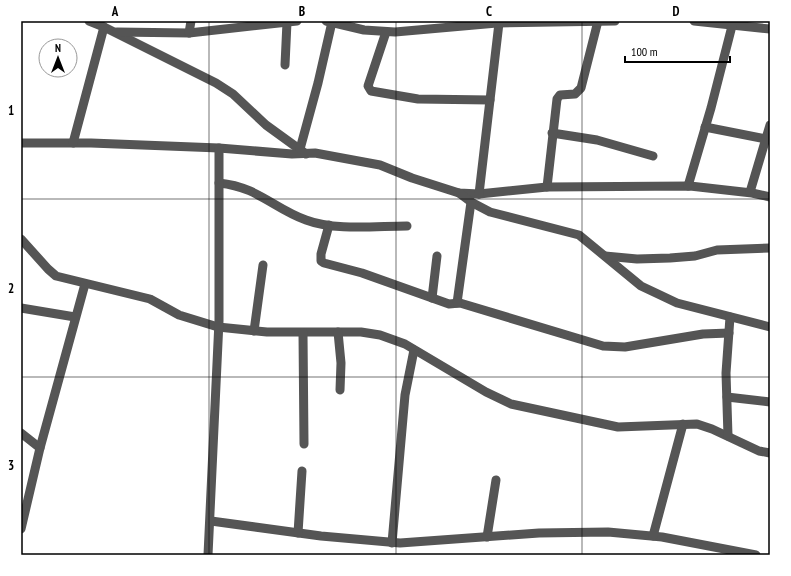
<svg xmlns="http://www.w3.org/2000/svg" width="791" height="576" font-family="'PT Sans Narrow',sans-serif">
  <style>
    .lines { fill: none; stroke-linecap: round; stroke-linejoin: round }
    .minor { stroke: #555; stroke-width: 9 }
    .grid { fill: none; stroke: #000; stroke-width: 1; stroke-opacity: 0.55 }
    .neatline { fill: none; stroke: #000; stroke-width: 1.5 }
    .grid-label { font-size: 13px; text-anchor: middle; font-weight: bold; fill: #000 }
  </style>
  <rect width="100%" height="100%" fill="#fff"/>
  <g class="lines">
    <g class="minor">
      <path d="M 89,21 L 104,27 L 216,83 L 233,94 L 266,125 L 306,154"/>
      <path d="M 326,21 L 364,30 L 395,32 L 497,23 L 615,21"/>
      <path d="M 694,21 L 770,29"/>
      <path d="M 117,32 L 189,33 L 297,21"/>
      <path d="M 386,32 L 368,86 L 371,91 L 418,99 L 490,100"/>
      <path d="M 189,33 L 191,21"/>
      <path d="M 285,65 L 287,22"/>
      <path d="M 705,127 L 766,139"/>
      <path d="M 552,133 L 597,140 L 653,156"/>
      <path d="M 21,143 L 91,143 L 219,148 L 292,154 L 315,153 L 380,165 L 412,178 L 459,193 L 479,194 L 547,187 L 690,186 L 752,193 L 770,197"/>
      <path d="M 73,143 L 104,27"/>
      <path d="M 300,149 L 318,83 L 332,22"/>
      <path d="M 219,183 C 258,187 273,208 306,220 C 335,231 376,226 407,226"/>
      <path d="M 688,186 L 711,108 L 732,26"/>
      <path d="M 547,187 L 557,99 L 560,95 L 575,94 L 581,88 L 598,21"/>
      <path d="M 750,192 L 770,125"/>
      <path d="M 459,193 L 471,202 L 490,212 L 579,235 L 641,286 L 658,294 L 677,303 L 770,327"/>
      <path d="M 479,194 L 499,23"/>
      <path d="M 329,225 L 321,254 L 321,261 L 324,263 L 362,273 L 449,304 L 460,303 L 603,346 L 625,347 L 703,334 L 729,333"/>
      <path d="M 21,239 L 48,269 L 56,276 L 150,299 L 179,315 L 218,327 L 267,332 L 361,332 L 380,335 L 405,344 L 486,392 L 511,404 L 618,427 L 697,424 L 712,429 L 759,451 L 770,453"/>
      <path d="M 605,256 L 637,259 L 670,258 L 695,256 L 717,250 L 770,248"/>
      <path d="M 432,298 L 437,256"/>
      <path d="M 457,303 L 471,202"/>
      <path d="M 21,308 L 75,317"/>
      <path d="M 254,331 L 263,265"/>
      <path d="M 338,332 L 341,363 L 340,390"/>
      <path d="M 303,333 L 304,444"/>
      <path d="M 727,397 L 770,402"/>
      <path d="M 21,433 L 40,448"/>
      <path d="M 728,436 L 726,373 L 730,317"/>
      <path d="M 211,521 L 321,536 L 400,543 L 539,533 L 608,532 L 662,537 L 756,555"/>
      <path d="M 21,529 L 40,448 L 85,284"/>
      <path d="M 298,533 L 302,471"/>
      <path d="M 653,536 L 683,424"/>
      <path d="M 487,537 L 496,480"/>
      <path d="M 392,543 L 405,395 L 414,350"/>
      <path d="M 208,555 L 219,321 L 219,148"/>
    </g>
  </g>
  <path class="grid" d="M 209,21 L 209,555M 396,21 L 396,555M 582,21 L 582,555M 21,199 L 770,199M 21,377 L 770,377"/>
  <rect width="791" height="576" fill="none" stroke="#ffffff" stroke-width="44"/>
  <g transform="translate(58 58)"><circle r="19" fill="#ffffff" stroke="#999999"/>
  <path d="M0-3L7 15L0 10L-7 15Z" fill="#000000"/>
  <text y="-6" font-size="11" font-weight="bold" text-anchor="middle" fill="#000000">N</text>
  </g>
  <path d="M625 56v6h105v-6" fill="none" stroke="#000000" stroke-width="2"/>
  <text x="631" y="56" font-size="12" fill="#000000" stroke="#ffffff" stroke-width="3" paint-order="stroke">100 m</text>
  <rect x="22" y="22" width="747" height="532" class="neatline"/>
  <g class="grid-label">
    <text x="115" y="16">A</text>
    <text x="302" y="16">B</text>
    <text x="489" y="16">C</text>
    <text x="676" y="16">D</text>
    <text x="11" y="115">1</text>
    <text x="11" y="293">2</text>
    <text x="11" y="470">3</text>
  </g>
</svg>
